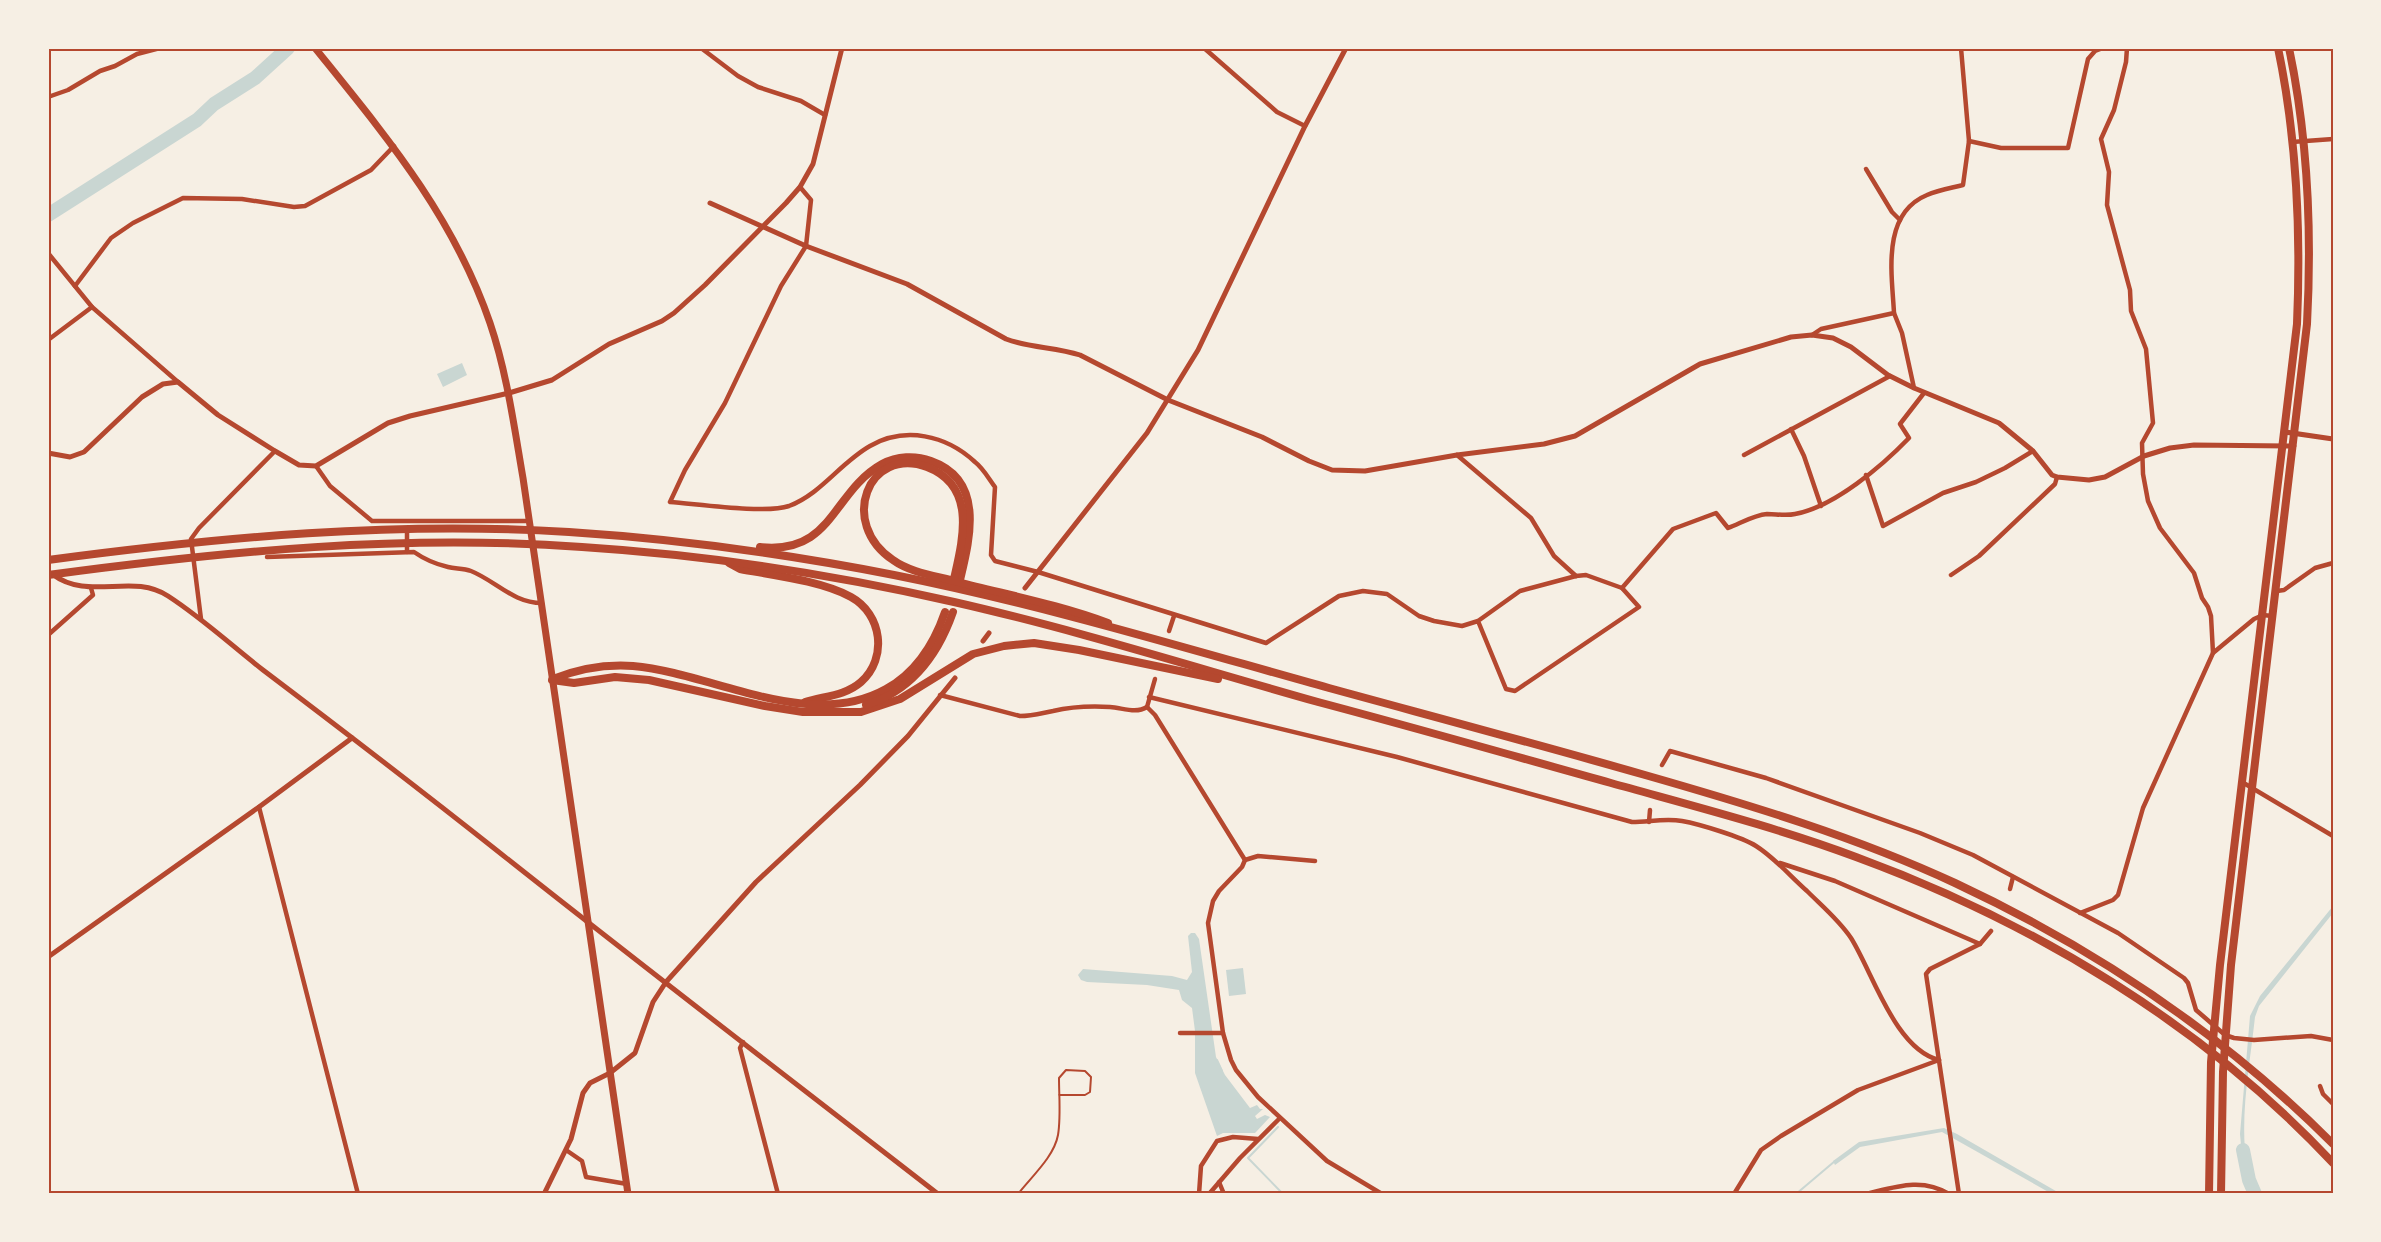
<svg xmlns="http://www.w3.org/2000/svg" width="2381" height="1242" font-family="'Varela Round',sans-serif">
  <style>
    .water { fill: #c9d6d2 }
    .lines { fill: none; stroke-linecap: round; stroke-linejoin: round }
    .stream { stroke: #c9d6d2; stroke-width: 2 }
    .river { stroke: #c9d6d2; stroke-width: 14 }
    .service { stroke: #b5482f; stroke-width: 2 }
    .minor { stroke: #b5482f; stroke-width: 4.5 }
    .tertiary { stroke: #b5482f; stroke-width: 5 }
    .primary { stroke: #b5482f; stroke-width: 7 }
    .trunk { stroke: #b5482f; stroke-width: 8 }
    .motorway { stroke: #b5482f; stroke-width: 8 }
    .neatline { fill: none; stroke: #b5482f; stroke-width: 2 }
  </style>
  <rect width="100%" height="100%" fill="#f6efe4"/>
  <g class="water">
    <path d="M 462,363 L 467,375 L 443,387 L 437,374 Z"/>
    <path d="M 2333,906 L 2333,913 L 2259,1006 L 2255,1017 C 2250,1064 2239,1119 2247,1166 L 2243,1167 L 2240,1134 L 2250,1016 L 2260,996 Z"/>
    <path d="M 1191,933 L 1195,933 L 1199,939 L 1216,1057 L 1225,1075 L 1250,1108 L 1257,1105 L 1260,1109 L 1263,1109 L 1255,1116 L 1257,1119 L 1265,1115 L 1270,1117 L 1255,1133 L 1223,1133 L 1217,1136 L 1195,1073 L 1195,1031 L 1192,1008 L 1182,1000 L 1179,990 L 1147,985 L 1087,982 L 1081,980 L 1078,975 L 1083,969 L 1172,976 L 1187,980 L 1192,972 L 1188,936 Z"/>
    <path d="M 1243,968 L 1246,994 L 1229,996 L 1226,970 Z"/>
    <path d="M 1944,1128 L 1957,1134 L 2061,1194 L 2052,1194 L 1942,1132 L 1860,1147 L 1835,1165 L 1833,1161 L 1859,1142 Z"/>
  </g>
  <g class="lines">
    <g class="stream">
      <path d="M 1217,1060 L 1222,1071"/>
      <path d="M 1278,1127 L 1248,1158 L 1283,1194"/>
      <path d="M 1796,1194 L 1835,1161"/>
    </g>
    <g class="river">
      <path d="M 48,215 L 197,120 L 214,104 L 255,78 L 288,48"/>
      <path d="M 2243,1150 L 2249,1180 L 2255,1194"/>
    </g>
    <path class="service" d="M 1018,1194 C 1031,1177 1054,1157 1058,1135 C 1061,1117 1059,1097 1059,1078 L 1066,1070 L 1085,1071 L 1091,1077 L 1090,1092 L 1085,1095 L 1059,1095"/>
    <g class="minor">
      <path d="M 701,48 L 738,76 L 758,87 L 801,101 L 825,115"/>
      <path d="M 1204,48 L 1277,112 L 1305,126"/>
      <path d="M 2127,48 L 2126,62 L 2114,110 L 2101,139 L 2109,172 L 2107,205 L 2130,290 L 2131,311 L 2146,349 L 2153,423 L 2142,443 L 2143,474 L 2148,501 L 2160,528 L 2194,573 L 2202,598 L 2208,607 L 2211,616 L 2213,653"/>
      <path d="M 48,97 L 68,90 L 100,71 L 115,66 L 137,54 L 160,48"/>
      <path d="M 1969,141 L 2001,148 L 2068,148 L 2088,59 L 2095,51 L 2103,48"/>
      <path d="M 2292,142 L 2333,139"/>
      <path d="M 1866,169 L 1892,212 L 1900,220"/>
      <path d="M 800,187 L 811,200 L 806,246 L 781,286 L 725,403 L 685,470 L 670,502 C 698,504 765,514 789,506 C 821,494 840,463 870,446 C 905,426 946,435 975,462 C 983,468 989,479 995,487 L 991,555 L 995,561 L 1038,572 L 1266,643 L 1339,596 L 1363,591 L 1387,594 L 1419,616 L 1434,621 L 1462,626 L 1478,621 L 1520,591 L 1576,576 L 1586,575 L 1622,588 L 1639,607 L 1515,691 L 1506,689 L 1478,621"/>
      <path d="M 48,253 L 92,307 L 178,382"/>
      <path d="M 75,286 L 111,238 L 133,223 L 183,198 L 242,199 L 294,207 L 305,206 L 371,170 L 394,146"/>
      <path d="M 1894,313 L 1902,333 L 1914,388"/>
      <path d="M 1812,335 L 1821,329 L 1894,313 C 1892,274 1881,214 1927,195 C 1938,190 1951,188 1963,185 L 1969,141 L 1961,48"/>
      <path d="M 48,340 L 92,307"/>
      <path d="M 1791,429 L 1804,456 L 1821,506"/>
      <path d="M 1457,455 L 1531,518 L 1554,556 L 1576,576"/>
      <path d="M 1744,455 L 1890,376"/>
      <path d="M 316,466 L 330,486 L 372,521 L 530,521"/>
      <path d="M 1866,475 L 1883,526 L 1943,493 L 1976,482 L 2005,468 L 2033,451"/>
      <path d="M 407,529 L 407,552"/>
      <path d="M 267,557 L 414,552 C 424,559 435,564 448,567 C 455,569 463,568 471,571 C 496,581 513,603 542,603"/>
      <path d="M 1951,575 L 1979,556 L 2055,484 L 2057,477"/>
      <path d="M 1622,588 L 1673,529 L 1716,513 L 1728,528 C 1741,523 1754,515 1767,514 C 1776,514 1786,516 1795,514 C 1834,507 1882,466 1909,438 L 1900,424 L 1924,393"/>
      <path d="M 2277,591 L 2284,590 L 2315,568 L 2333,563"/>
      <path d="M 201,619 L 191,539 L 199,528 L 275,451"/>
      <path d="M 1169,631 L 1174,616"/>
      <path d="M 48,635 L 93,595 L 91,588"/>
      <path d="M 940,695 L 1020,716 C 1032,716 1042,713 1053,711 C 1070,707 1093,706 1110,707 C 1123,708 1136,714 1147,707"/>
      <path d="M 1149,697 L 1397,757 L 1632,822 C 1649,822 1665,818 1682,821 C 1699,824 1742,837 1756,846 C 1775,858 1790,876 1807,891 C 1822,906 1839,920 1851,938 C 1873,973 1895,1049 1939,1060"/>
      <path d="M 1147,707 L 1155,715 L 1245,860 L 1242,867 L 1219,891 L 1213,901 L 1208,923 L 1223,1033 L 1231,1060 L 1236,1070 L 1258,1097 L 1327,1161 L 1382,1194"/>
      <path d="M 1147,707 L 1155,679"/>
      <path d="M 1662,765 L 1670,751 L 1766,778 L 1920,833 L 1973,855 L 2118,933 L 2184,978 L 2188,983 L 2196,1010 L 2225,1035 L 2234,1038 L 2254,1040 L 2311,1036 L 2333,1040"/>
      <path d="M 2242,782 L 2333,836"/>
      <path d="M 259,807 L 358,1194"/>
      <path d="M 1649,822 L 1650,810"/>
      <path d="M 1245,860 L 1258,856 L 1315,861"/>
      <path d="M 1780,863 L 1835,881 L 1980,944"/>
      <path d="M 2010,889 L 2013,877"/>
      <path d="M 2080,913 L 2113,900 L 2118,895 L 2143,808 L 2213,653 L 2254,619 L 2263,615 L 2272,616"/>
      <path d="M 1180,1033 L 1223,1033"/>
      <path d="M 743,1042 L 740,1048 L 778,1194"/>
      <path d="M 2320,1086 L 2323,1094 L 2333,1104"/>
      <path d="M 566,1150 L 582,1161 L 586,1177 L 627,1184"/>
      <path d="M 1219,1182 L 1224,1194"/>
      <path d="M 1199,1194 L 1201,1166 L 1217,1141 L 1233,1137 L 1258,1139"/>
      <path d="M 1209,1194 L 1240,1158 L 1279,1119"/>
      <path d="M 1734,1194 L 1761,1150 L 1781,1136 L 1858,1090 L 1939,1060"/>
      <path d="M 1866,1194 C 1895,1187 1922,1177 1949,1194"/>
      <path d="M 1959,1194 L 1926,974 L 1930,969 L 1980,944 L 1991,931"/>
    </g>
    <g class="tertiary">
      <path d="M 710,203 L 806,246 L 907,284 L 1006,339 C 1030,348 1056,347 1080,355 L 1168,400 L 1262,437 L 1309,461 L 1332,470 L 1365,471 L 1457,455 L 1544,444 L 1575,436 L 1700,364 L 1791,337 L 1812,335 L 1833,338 L 1851,347 L 1888,375 L 1914,388 L 1999,423 L 2033,451 L 2052,475 L 2057,477 L 2089,480 L 2105,477 L 2144,456 L 2170,448 L 2194,445 L 2294,446"/>
      <path d="M 2285,432 L 2333,439"/>
      <path d="M 48,453 L 70,457 L 84,452 L 142,397 L 163,384 L 178,382 L 218,415 L 275,451 L 299,465 L 316,466 L 388,423 L 410,416 L 509,393 L 552,380 L 609,344 L 662,321 L 674,313 L 705,285 L 786,203 L 800,187 L 813,164 L 842,48"/>
      <path d="M 52,574 C 89,602 132,572 168,596 C 202,618 231,645 263,670 C 341,729 418,788 495,849 C 641,965 790,1079 938,1194"/>
      <path d="M 1025,588 L 1147,433 L 1198,350 L 1305,126 L 1346,48"/>
      <path d="M 983,641 L 989,633"/>
      <path d="M 48,957 L 259,807 L 352,738"/>
      <path d="M 544,1194 L 571,1139 L 583,1093 L 590,1083 L 610,1073 L 635,1053 L 653,1002 L 666,982 L 756,882 L 860,785 L 908,736 L 955,678"/>
    </g>
    <path class="primary" d="M 315,48 C 385,135 453,215 490,323 C 507,373 514,426 523,478 L 628,1194"/>
    <g class="trunk">
      <path d="M 2209,1194 L 2211,1062 L 2220,965 L 2297,324 C 2301,231 2297,139 2278,48"/>
      <path d="M 2221,1194 L 2223,1072 L 2231,965 L 2307,324 C 2312,231 2308,138 2289,48"/>
    </g>
    <g class="motorway">
      <path d="M 760,547 C 833,555 832,492 882,464 C 897,456 915,455 931,461 C 985,480 970,538 960,580"/>
      <path d="M 48,560 C 221,537 394,521 569,532 C 678,539 787,554 894,575 C 1040,604 1185,648 1329,688 C 1435,717 1540,745 1645,775 C 1750,805 1856,837 1955,883 C 2094,948 2224,1035 2333,1144"/>
      <path d="M 729,563 L 740,569 C 772,575 822,581 851,597 C 882,614 888,658 861,682 C 845,696 824,696 805,702"/>
      <path d="M 48,575 C 226,551 402,534 582,547 C 707,555 832,574 954,602 C 1077,630 1197,668 1318,702 C 1416,728 1514,756 1611,783 C 1693,806 1776,827 1856,857 C 2033,922 2203,1024 2333,1163"/>
      <path d="M 954,579 C 963,539 977,486 927,467 C 868,446 838,523 893,560 C 911,573 937,576 958,582 C 1008,595 1060,605 1108,623"/>
      <path d="M 553,679 C 578,669 605,664 633,666 C 713,673 809,732 886,689 C 917,672 934,644 945,612"/>
      <path d="M 552,680 L 574,683 L 615,677 L 649,680 L 765,706 L 803,712 L 861,712 L 900,699 L 973,654 L 1004,646 L 1034,643 L 1079,650 L 1218,679"/>
      <path d="M 866,705 C 911,691 938,655 953,612"/>
    </g>
  </g>
  <rect width="2381" height="1242" fill="none" stroke="#f6efe4" stroke-width="99"/>
  <rect x="50" y="50" width="2282" height="1142" class="neatline"/>
</svg>
